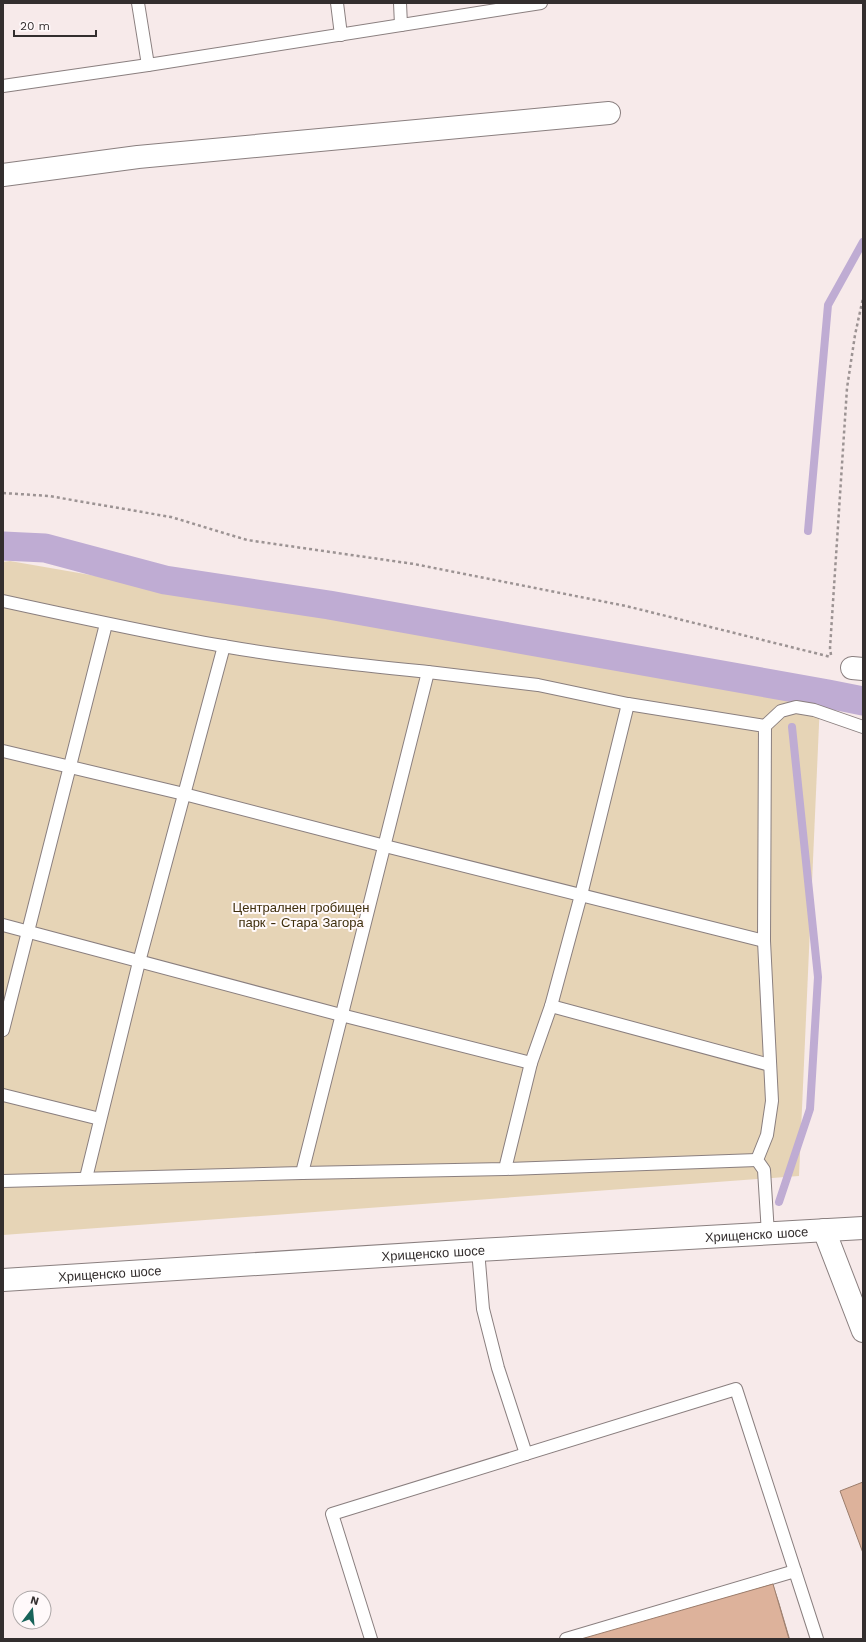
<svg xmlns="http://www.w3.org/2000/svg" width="866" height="1642" font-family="'Work Sans',sans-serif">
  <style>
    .green { fill: #e6d4b6 }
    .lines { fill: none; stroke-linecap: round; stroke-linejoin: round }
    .stream { stroke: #bfacd3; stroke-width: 8 }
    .canal { stroke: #bfacd3; stroke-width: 29 }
    .lane-casing { stroke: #8a7f7f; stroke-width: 14 }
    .street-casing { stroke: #8a7f7f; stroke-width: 24 }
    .secondary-casing { stroke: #8a7f7f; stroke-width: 24 }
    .path { stroke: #9c9393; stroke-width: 2.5; stroke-dasharray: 3 3; stroke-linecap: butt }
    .lane { stroke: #fff; stroke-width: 12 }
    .street { stroke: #fff; stroke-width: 22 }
    .secondary { stroke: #fff; stroke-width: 22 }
    .shaded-wall { fill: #9b7d6c }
    .building { fill: #ddb29b; stroke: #9b7d6c }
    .labels { text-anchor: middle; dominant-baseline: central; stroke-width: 4; stroke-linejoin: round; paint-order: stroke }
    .park-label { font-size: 13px; fill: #3f2f0d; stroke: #fff9fa }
    .street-label { font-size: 13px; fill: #332e2e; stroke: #fff9fa }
  </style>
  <rect width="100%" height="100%" fill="#f7eaea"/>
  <path class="green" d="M 10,561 L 820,702 L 799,1176 L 3,1235 L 3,562 Z"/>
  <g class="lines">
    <g class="stream">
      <path d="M 808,531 L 828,305 L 863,242"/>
      <path d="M 779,1202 L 810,1109 L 818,977 L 792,727"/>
    </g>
    <path class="canal" d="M 3,546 L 45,548 L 165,580 L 329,605 L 828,694 L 863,701"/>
    <defs>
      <g id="lane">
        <path d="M 138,3 L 148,65"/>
        <path d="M 337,3 L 341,35"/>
        <path d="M 400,3 L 401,25"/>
        <path d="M 3,86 L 148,65 L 541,3"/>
        <path d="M 3,601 C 76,617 149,633 223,646 C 291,658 360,665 428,672 L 302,1173 L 3,1181"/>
        <path d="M 428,672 L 538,685 L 628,704 L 765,726 L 764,941 L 772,1101 L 767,1135 L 757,1160 L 764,1170 L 768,1234"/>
        <path d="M 765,726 L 781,711 L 796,707 L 814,710 L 863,727"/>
        <path d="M 3,751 L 184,794 L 385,846 L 764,941"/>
        <path d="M 3,925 L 341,1015 L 531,1063"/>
        <path d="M 551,1006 L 770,1065"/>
        <path d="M 3,1030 L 106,624"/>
        <path d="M 3,1095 L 100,1119"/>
        <path d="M 505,1169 L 757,1160"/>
        <path d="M 302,1173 L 505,1169 L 531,1063 L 551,1006 L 581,895 L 628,704"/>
        <path d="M 86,1178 L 139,962 L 224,646"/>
        <path d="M 478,1250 L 483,1309 L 498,1368 L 526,1454"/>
        <path d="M 371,1639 L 332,1514 L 736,1389 L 817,1639"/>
        <path d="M 566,1639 L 795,1571"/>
      </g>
      <g id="street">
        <path d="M 3,175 L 138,157 L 609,113"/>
        <path d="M 852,668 L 863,669"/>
        <path d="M 824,1230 L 863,1331"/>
      </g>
      <g id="secondary">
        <path id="s1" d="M 3,1280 L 478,1250 L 863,1228"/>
      </g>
    </defs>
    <use href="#lane" class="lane-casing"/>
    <use href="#street" class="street-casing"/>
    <use href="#secondary" class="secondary-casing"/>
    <g class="path">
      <path d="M 3,493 L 49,496 L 171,517 L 247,540 L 414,564 L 626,606 L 831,657"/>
      <path d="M 831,655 L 830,648 L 847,388 L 855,335 L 863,298"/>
    </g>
    <use href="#lane" class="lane"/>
    <use href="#street" class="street"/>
    <use href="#secondary" class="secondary"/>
  </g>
  <path class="shaded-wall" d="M 773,1584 L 779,1602 L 790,1639 L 789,1639 Z"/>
  <g class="building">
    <path d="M 863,1482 L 863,1553 L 840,1491 Z"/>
    <path d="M 773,1584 L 789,1639 L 581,1639 Z"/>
  </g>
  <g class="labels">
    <g class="park-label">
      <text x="301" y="907">Централнен гробищен<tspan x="301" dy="15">парк - Стара Загора</tspan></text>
    </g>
    <g class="street-label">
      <text stroke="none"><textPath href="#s1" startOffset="755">Хрищенско шосе</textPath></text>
      <text stroke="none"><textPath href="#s1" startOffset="431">Хрищенско шосе</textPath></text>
      <text stroke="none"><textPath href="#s1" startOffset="107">Хрищенско шосе</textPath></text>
    </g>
  </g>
  <rect width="866" height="1642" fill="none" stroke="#332e2e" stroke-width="8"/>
  <g transform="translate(32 1610) rotate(16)"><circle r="19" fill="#fff9fa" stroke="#ada8a8"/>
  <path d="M0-3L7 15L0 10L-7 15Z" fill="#186359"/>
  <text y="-6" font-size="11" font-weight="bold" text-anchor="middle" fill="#332e2e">N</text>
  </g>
  <path d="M14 30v6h82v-6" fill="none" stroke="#332e2e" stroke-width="2"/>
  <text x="20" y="30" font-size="12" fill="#332e2e" stroke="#fff9fa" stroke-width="3" paint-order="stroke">20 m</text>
</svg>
